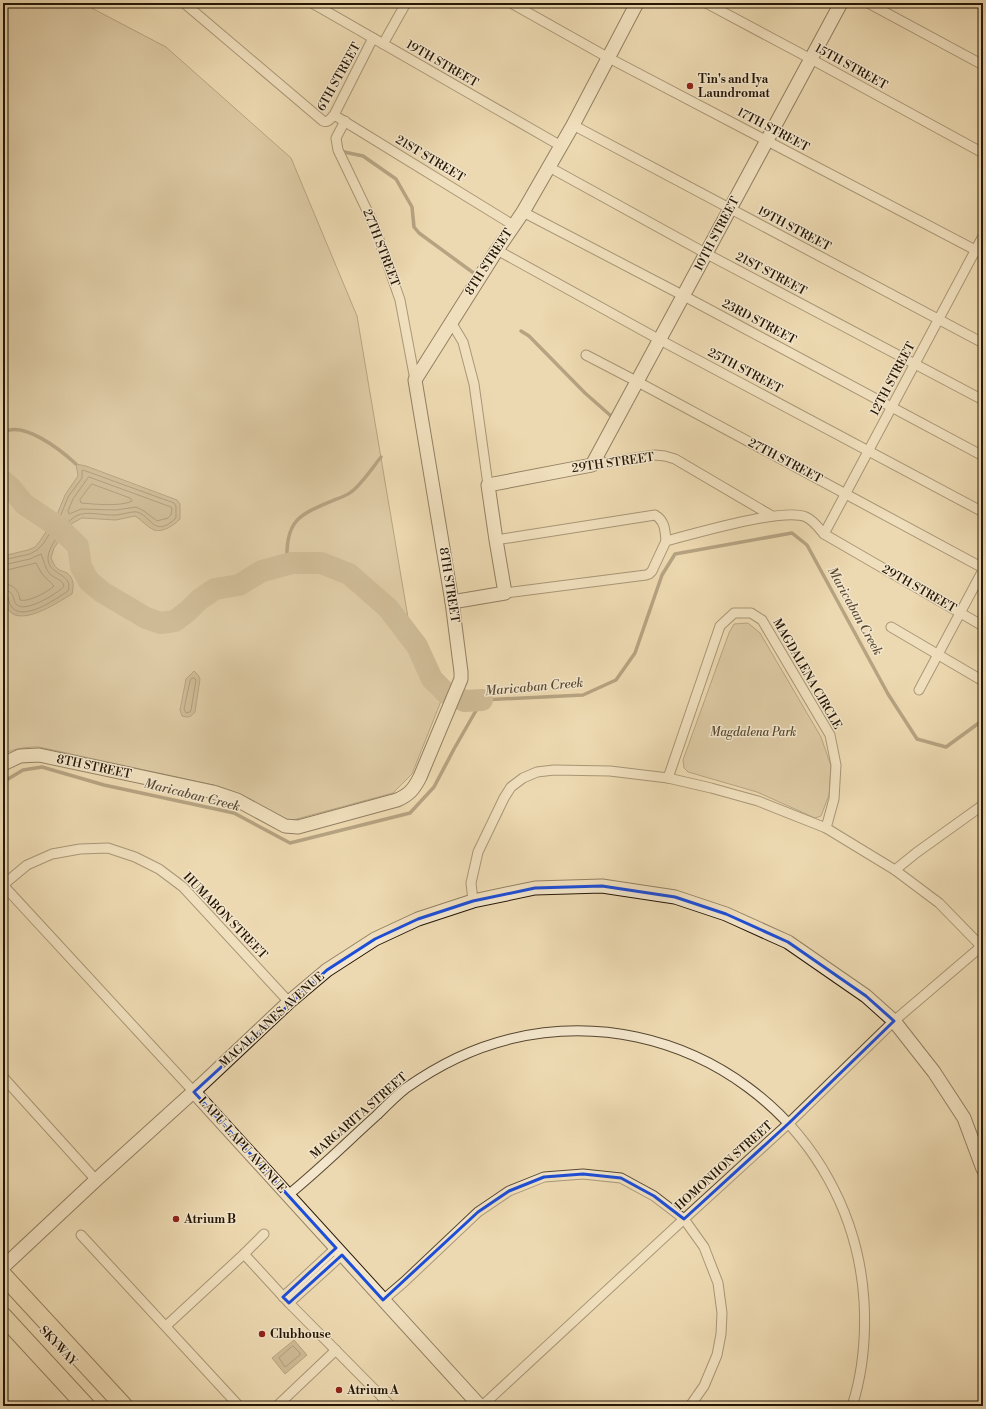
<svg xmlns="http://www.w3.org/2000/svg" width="986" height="1409" font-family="'Libre Bodoni',serif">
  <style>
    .green { fill: #cbb894; stroke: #78674c }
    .water { fill: #a99777; stroke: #746349 }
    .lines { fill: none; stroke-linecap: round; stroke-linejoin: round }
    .shore { stroke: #67563e; stroke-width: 1 }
    .stream { stroke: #746349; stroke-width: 3.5 }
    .river { stroke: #a99777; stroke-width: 22 }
    .street-casing { stroke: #574730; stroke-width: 11 }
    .secondary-casing { stroke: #251605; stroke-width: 15 }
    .highway-casing { stroke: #251605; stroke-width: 19 }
    .street { stroke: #f3e6cc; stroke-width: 9 }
    .secondary { stroke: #f3e6cc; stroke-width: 13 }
    .highway { stroke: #edd9b1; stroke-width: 17 }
    .marked { fill: none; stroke: #1d4ed8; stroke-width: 3; stroke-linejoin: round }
    .poi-dot { fill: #8f2418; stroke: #f3e6cc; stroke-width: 1.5 }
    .labels { text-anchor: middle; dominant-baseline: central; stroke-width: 3; stroke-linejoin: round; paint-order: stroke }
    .street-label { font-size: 12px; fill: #251605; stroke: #f3e6cc }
    .poi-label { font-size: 12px; font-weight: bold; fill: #251605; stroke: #f3e6cc; text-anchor: start }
    .park-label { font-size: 12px; font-style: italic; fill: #574730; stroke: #f3e6cc }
    .water-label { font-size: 13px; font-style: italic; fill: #5a4a33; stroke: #f3e6cc }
  </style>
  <rect width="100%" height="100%" fill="#edd9b1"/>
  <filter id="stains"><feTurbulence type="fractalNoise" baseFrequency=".005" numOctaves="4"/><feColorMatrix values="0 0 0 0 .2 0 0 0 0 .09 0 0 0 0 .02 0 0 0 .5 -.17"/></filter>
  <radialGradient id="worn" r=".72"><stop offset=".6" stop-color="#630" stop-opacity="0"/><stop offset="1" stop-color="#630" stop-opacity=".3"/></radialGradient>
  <g class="green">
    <path d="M 3,3 L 82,3 L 166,47 L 291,158 L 357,316 L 414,653 L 441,701 L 412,774 L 393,793 L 293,820 L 288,820 L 232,791 L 218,786 L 39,747 C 24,747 17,748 3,754 Z"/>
    <path d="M 748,623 L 760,633 L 821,737 L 831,766 L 829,795 L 821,816 L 815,818 L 757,792 L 688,772 L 684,768 L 683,760 L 729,633 L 734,624 Z"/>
  </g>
  <g class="water">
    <path d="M 76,464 L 86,466 L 177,500 L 180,504 L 180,519 C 174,525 163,533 154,530 C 147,527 142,520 135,516 L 116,520 L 82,518 L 71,524 L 54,548 L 51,558 C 53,562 54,566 58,569 C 60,571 64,571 67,573 C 74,578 74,586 72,594 C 58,602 17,631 6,606 C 5,604 5,602 5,600 C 3,585 3,571 3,556 L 28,550 L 35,547 L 40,541 L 57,515 L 65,495 L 78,476 Z"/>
    <path d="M 194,671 L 198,675 L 200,679 L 195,712 C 191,717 188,718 182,716 L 180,710 L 186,679 Z"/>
    <path d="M 294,1340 L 307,1355 L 285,1374 L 272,1358 Z"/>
  </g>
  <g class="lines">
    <g class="shore">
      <path d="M 89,477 L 171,507 L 172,508 L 171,515 L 168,518 L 157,521 L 144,511 L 136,507 L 116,510 L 81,509 L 69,514 L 68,511 L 73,499 Z"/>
      <path d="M 92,484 L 130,498 L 132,501 C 121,507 93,504 81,503 L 80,500 Z"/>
      <path d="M 3,560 L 30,554 L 37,550 L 43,544 L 60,517 L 68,497 L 82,478 L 82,471 L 83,470 L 174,503 L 176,506 L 176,518 C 154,539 152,516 137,512 C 132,511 121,515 115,515 C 103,516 87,510 76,516 C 68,521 63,528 58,536 C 28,578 76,568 68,591 C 56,599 22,623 11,606 C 9,603 9,600 8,597 L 3,595"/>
      <path d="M 3,565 L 30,559 L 41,554 C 44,561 45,568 50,574 C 55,579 62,579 64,586 C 59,593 28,611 19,606 C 10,602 18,591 3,590"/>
      <path d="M 3,571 L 36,563 L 42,574 L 54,586 C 49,591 28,603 20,600 C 19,590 13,584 3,584"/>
      <path d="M 192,678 L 194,678 L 196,680 L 191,710 L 190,712 L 186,713 L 184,709 L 190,681 Z"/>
      <path d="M 293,1346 L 300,1353 L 300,1355 L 285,1367 L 279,1358 Z"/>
    </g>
    <g class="stream">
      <path d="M 344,152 L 363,156 L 396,179 L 412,207 L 414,227 L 419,233 L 475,274"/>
      <path d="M 521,331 L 529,336 L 585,393 L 611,416"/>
      <path d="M 3,433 C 22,419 62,451 76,464"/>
      <path d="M 292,563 L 287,558 C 286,518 302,514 334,500 C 340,498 346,496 351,492 C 361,485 373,467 381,457"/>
      <path d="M 3,782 L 23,770 L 42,767 L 104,785 L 234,813 L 290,843 L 410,813 L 434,787 L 454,749 L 482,700 L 583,695 L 616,680 L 635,653 L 662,575 L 675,554 L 792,533 L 807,545 L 888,694 L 917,739 L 946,747 L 983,720"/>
    </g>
    <path class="river" d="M 3,481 L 12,489 L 24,504 L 57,526 L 78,546 L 81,567 L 89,581 L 102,592 L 146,618 L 161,623 L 175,621 L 189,610 L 200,599 L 215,589 L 239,585 L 262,571 L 292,563 L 321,563 L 349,574 L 388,608 L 417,646 L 432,679 L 446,693 L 465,701 L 482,700"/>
    <defs>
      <g id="street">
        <path d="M 184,3 L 323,121 C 328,123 330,119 334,115 L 373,38"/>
        <path d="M 312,3 L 561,146"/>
        <path d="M 511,3 L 607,57 L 983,254"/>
        <path d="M 706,3 L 811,59 L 983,153"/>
        <path d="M 868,3 L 983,65"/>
        <path d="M 383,44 L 406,3"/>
        <path d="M 334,115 L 513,225"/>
        <path d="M 345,121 L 336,138 L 338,150 L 374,225 L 400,300 L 415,380"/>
        <path d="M 573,125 L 983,343"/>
        <path d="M 549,167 L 707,254 L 983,400"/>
        <path d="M 523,212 L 684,296 L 983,456"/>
        <path d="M 497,250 L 660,340 L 983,512"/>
        <path d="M 451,322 L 463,342 L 474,384 L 488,485"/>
        <path d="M 586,355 L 638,382 L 983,568"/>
        <path d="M 592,465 L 655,455 L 665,456 L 675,459 L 772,516"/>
        <path d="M 824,534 L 983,236"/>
        <path d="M 496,540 L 655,515 C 665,521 665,530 666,541"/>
        <path d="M 505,593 L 646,575 L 649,574 L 652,571 L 666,541 C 693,534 784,507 806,517 C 813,520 819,528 824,534 L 983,626"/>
        <path d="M 891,627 L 983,681"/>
        <path d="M 919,690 L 983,570"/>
        <path d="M 668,778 L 720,626 L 734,613 L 751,613 L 762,620 L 830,735 L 836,765 L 834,799 L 826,828"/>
        <path d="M 895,870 L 916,853 L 983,805"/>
        <path d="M 3,885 L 27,865 L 52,854 L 80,849 L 108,848 L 135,857 L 159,869 L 183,887 L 289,1002"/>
        <path d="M 3,885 L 194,1092"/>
        <path d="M 473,901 L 471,883 L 478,852 L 504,798 L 511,787 L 523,778 L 537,772 L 554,770 L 610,771 L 668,778 L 711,788 L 758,801 L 826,828 L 895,870 L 939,903 L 983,948"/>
        <path d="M 3,1077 L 96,1180"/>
        <path d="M 288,1195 C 319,1170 347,1142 377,1115 C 386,1106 396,1096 406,1088 C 437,1066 473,1048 510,1039 C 684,997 853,1123 864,1301 C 866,1336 863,1372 852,1406"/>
        <path d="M 81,1235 L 239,1406"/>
        <path d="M 244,1254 L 289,1303 L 391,1406"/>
        <path d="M 283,1297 L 336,1248"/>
        <path d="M 383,1300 L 404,1282 L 478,1212 L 509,1191 L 544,1177 L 583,1174 L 621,1178 L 654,1196 L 684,1219 L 704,1247 L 718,1283 L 722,1313 L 721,1334 L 717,1355 L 704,1386 L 690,1406"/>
        <path d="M 289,1303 L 342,1255"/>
        <path d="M 166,1326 L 244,1254 L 264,1234"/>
        <path d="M 277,1406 L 336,1350"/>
        <path d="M 482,1406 L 684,1219 L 789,1123 L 894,1021 L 983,945"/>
      </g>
      <g id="secondary">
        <path d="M 452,602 L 505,593 L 496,540 L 488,485 L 592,465 L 841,3"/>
        <path d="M 3,764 L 20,756 L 39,755 L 213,792 L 237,800 L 285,826 L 298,827 L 397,800 C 409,795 414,789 420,777 L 461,679 L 461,672 L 452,602 L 415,380 L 497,250 L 523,212 L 573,125 L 637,3"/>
        <path d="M 194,1092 L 480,1406"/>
        <path d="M 3,1267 L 96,1180 L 202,1084 L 289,1002 L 327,970 L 375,939 L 418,919 L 473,901 L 535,888 L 602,886 L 675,897 L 726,914 L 788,942 L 866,996 L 894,1021 L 934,1072 L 964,1118 L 983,1169"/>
      </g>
      <g id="highway">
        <path d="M 3,1275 L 124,1406"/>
        <path d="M 3,1316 L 86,1406"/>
      </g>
    </defs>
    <use href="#street" class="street-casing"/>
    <use href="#secondary" class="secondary-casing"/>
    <use href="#highway" class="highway-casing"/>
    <use href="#street" class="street"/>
    <use href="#secondary" class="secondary"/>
    <use href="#highway" class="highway"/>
  </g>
  <path d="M0 0H986V1409H0ZM 602,886 L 675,897 L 726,914 L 788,942 L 866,996 L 894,1021 L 789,1123 L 684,1219 L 654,1196 L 621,1178 L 583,1174 L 544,1177 L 509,1191 L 478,1212 L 383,1300 L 342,1255 L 289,1303 L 283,1297 L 336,1248 L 194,1092 L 327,970 L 375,939 L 418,919 L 473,901 L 535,888 Z" fill="#edd9b1" fill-opacity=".55" fill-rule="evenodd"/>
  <path class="marked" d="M 602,886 L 675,897 L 726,914 L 788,942 L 866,996 L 894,1021 L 789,1123 L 684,1219 L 654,1196 L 621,1178 L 583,1174 L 544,1177 L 509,1191 L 478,1212 L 383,1300 L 342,1255 L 289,1303 L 283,1297 L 336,1248 L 194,1092 L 327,970 L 375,939 L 418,919 L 473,901 L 535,888 Z"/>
  <g class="poi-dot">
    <circle cx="690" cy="86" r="4"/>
    <circle cx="176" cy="1219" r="4"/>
    <circle cx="262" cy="1334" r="4"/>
    <circle cx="339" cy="1390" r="4"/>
  </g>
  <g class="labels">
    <g class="street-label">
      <text transform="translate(442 64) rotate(30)">19TH STREET</text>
      <text transform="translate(851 67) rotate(29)">15TH STREET</text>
      <text transform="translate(339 77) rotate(-61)">6TH STREET</text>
      <text transform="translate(773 130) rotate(28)">17TH STREET</text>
      <text transform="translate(430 159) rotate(31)">21ST STREET</text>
      <text transform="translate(794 229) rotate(28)">19TH STREET</text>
      <text transform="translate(717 234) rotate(-62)">10TH STREET</text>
      <text transform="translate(381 248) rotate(69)">27TH STREET</text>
      <text transform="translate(489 262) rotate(-57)">8TH STREET</text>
      <text transform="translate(771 274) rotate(28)">21ST STREET</text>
      <text transform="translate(759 322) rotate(28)">23RD STREET</text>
      <text transform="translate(745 371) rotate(28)">25TH STREET</text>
      <text transform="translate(893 379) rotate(-62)">12TH STREET</text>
      <text transform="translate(785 461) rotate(28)">27TH STREET</text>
      <text transform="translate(613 463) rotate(-8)">29TH STREET</text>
      <text transform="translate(449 585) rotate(81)">8TH STREET</text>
      <text transform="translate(919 589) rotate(30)">29TH STREET</text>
      <text transform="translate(807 674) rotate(60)">MAGDALENA CIRCLE</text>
      <text transform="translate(94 767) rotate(12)">8TH STREET</text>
      <text transform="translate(225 916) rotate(46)">HUMABON STREET</text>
      <text transform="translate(272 1020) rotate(-42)">MAGALLANES AVENUE</text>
      <text transform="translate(359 1116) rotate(-41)">MARGARITA STREET</text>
      <text transform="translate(242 1145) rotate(48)">LAPU-LAPU AVENUE</text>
      <text transform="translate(724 1166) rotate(-42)">HOMONHON STREET</text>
      <text transform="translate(58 1346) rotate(47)">SKYWAY</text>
    </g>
    <g class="poi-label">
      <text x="698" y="79">Tin's and Iya<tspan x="698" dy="14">Laundromat</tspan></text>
      <text x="184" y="1219">Atrium B</text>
      <text x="270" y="1334">Clubhouse</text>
      <text x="347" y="1390">Atrium A</text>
    </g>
    <g class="park-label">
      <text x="753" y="732">Magdalena Park</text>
    </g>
    <g class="water-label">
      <text transform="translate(855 611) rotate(61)">Maricaban Creek</text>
      <text transform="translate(534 687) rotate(-5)">Maricaban Creek</text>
      <text transform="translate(192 795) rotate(14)">Maricaban Creek</text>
    </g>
  </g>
  <rect width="986" height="1409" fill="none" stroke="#edd9b1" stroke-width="16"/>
  <rect x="4" y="4" width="978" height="1401" fill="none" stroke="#251605" stroke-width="2"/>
  <rect x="8" y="8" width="970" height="1393" fill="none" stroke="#251605"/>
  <rect width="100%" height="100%" filter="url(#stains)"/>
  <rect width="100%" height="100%" fill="url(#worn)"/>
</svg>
